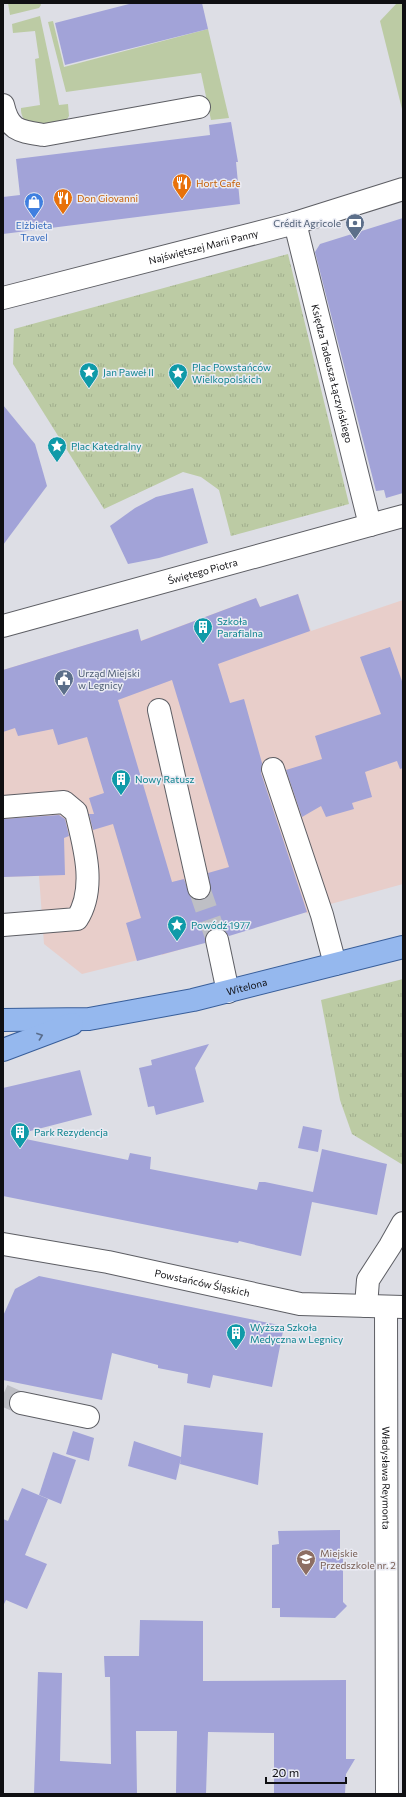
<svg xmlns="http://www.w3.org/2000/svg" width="406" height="1797" font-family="Commissioner,sans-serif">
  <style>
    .commercial { fill: #e8ceca }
    .green { fill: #bccba4 }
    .park { fill: url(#park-tufts) }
    .building { fill: #a2a3d8; fill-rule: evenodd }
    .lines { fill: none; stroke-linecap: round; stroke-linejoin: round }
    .minor-tunnel { stroke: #bebfc5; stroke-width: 22; stroke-dasharray: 22 11; stroke-linecap: butt }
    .minor-casing { stroke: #5d5e64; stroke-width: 24 }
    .major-casing { stroke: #385e9a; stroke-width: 24 }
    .minor { stroke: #fff; stroke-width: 22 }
    .major { stroke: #95b8ee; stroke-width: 22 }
    .oneway { stroke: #596c8b }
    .labels { text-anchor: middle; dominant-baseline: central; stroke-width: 3; stroke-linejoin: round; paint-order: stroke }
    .food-label { font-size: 10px; fill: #c56008; stroke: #eaebf3; text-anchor: start }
    .service-label { font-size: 10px; fill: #4e5e75; stroke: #eaebf3; text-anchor: end }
    .shop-label { font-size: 10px; fill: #366cbe; stroke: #eaebf3 }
    .street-label { font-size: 10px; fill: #0f0f12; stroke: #eaebf3 }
    .culture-label { font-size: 10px; fill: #0d838f; stroke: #eaebf3; text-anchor: start }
    .education-label { font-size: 10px; fill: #785e54; stroke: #eaebf3; text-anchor: start }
  </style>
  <defs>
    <pattern id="park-tufts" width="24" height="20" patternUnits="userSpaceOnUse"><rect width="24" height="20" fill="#bccba4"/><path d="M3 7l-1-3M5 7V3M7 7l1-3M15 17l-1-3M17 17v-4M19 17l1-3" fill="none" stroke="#a0ad8c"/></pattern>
  </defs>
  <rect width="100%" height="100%" fill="#dddee5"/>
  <path class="commercial" d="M 298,594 L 311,631 L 403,600 L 403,884 L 327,905 L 308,912 L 308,914 L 305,912 L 162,955 L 162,954 L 82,974 L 44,944 L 39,876 L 3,877 L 3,670 L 138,629 L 140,641 L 256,598 L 260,607 Z"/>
  <g class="green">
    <path d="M 8,3 L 40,3 L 41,5 L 39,8 L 10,15 Z"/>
    <path d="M 397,3 L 403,3 L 403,113 L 380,21 Z"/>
    <path d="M 40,16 L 59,105 L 68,104 L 69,116 L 65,122 C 51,124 20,132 21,108 L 40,105 L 35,59 L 39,58 L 35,31 L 13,33 L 12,24 Z"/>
    <path d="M 53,21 L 64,67 L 208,29 L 229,118 L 211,120 L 201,73 L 66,92 L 48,22 Z"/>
  </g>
  <g class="park">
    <path d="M 288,254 L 349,504 L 231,536 L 219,490 L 201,477 L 183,472 L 104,509 L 13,364 L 14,329 Z"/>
    <path d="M 403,979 L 403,1165 L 352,1134 L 340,1100 L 321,1000 Z"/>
  </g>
  <g class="building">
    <path d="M 133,3 L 202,3 L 208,29 L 65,65 L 55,23 Z"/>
    <path d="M 231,122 L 238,162 L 236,162 L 240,204 L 3,234 L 3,197 L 20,195 L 16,159 L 210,135 L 209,125 Z"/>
    <path d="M 403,218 L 403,493 L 386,498 L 384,490 L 376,491 L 315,252 L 320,244 Z"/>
    <path d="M 3,405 L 35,444 L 47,486 L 3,545 Z"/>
    <path d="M 193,488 L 208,543 L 159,558 L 128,564 L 110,526 L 135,508 L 156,497 Z"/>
    <path d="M 298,594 L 310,631 L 218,664 L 230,703 L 244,699 L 262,763 L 261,773 L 307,912 L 229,936 L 221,928 L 214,928 L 208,931 L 205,936 L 205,943 L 137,961 L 126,923 L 141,918 L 113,824 L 93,830 L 89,814 L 94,814 L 89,798 L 104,793 L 87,737 L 58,745 L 53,729 L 18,736 L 15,728 L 3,732 L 3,670 L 138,629 L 141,641 L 256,598 L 260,607 ZM 172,680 L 229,867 L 208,873 L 211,891 L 207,897 L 201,900 L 195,900 L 190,896 L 184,879 L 172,882 L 118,700 Z"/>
    <path d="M 390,647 L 403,684 L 403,768 L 400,769 L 397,761 L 365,772 L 372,797 L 352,803 L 354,809 L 326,817 L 321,806 L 302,817 L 286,770 L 322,759 L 315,736 L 381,714 L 360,657 Z"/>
    <path d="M 59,815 L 65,819 L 69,836 L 64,838 L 65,875 L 3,877 L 3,819 Z"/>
    <path d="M 209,1044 L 195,1068 L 204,1102 L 156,1115 L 154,1106 L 148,1107 L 139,1068 L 152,1065 L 151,1060 Z"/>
    <path d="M 80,1070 L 92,1115 L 11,1136 L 128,1160 L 130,1153 L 151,1157 L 150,1169 L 257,1190 L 259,1182 L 265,1182 L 313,1192 L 322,1149 L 387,1164 L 377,1215 L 312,1202 L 301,1256 L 239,1241 L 238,1243 L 217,1239 L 3,1196 L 3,1088 Z"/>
    <path d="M 303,1126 L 322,1130 L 318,1152 L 298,1148 Z"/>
    <path d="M 39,1276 L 284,1326 L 272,1387 L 213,1375 L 210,1388 L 187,1383 L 188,1374 L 158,1368 L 158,1365 L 112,1353 L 102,1400 L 3,1380 L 3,1316 L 15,1289 Z"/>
    <path d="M 184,1425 L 263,1433 L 258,1485 L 180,1464 L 181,1458 L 176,1480 L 128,1466 L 134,1441 L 181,1457 Z"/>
    <path d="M 73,1431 L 94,1438 L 89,1461 L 66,1454 Z"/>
    <path d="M 53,1452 L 76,1460 L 61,1504 L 39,1495 Z"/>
    <path d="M 22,1488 L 48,1499 L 25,1555 L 47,1564 L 27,1609 L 6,1600 L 3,1606 L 3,1519 L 8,1521 Z"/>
    <path d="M 340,1530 L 340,1551 L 343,1551 L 343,1602 L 347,1606 L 335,1618 L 280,1617 L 280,1608 L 272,1608 L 272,1545 L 279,1544 L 278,1531 Z"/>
    <path d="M 140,1620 L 203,1621 L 203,1681 L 346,1680 L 346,1759 L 355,1759 L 346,1774 L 345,1794 L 274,1794 L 274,1733 L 208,1732 L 206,1794 L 176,1794 L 177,1731 L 136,1731 L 137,1794 L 34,1794 L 38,1672 L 62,1673 L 60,1761 L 111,1764 L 110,1677 L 105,1677 L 104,1656 L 139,1656 Z"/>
  </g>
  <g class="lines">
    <g class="minor-tunnel">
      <path d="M 199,888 L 217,940"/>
      <path d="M 3,1395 L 21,1403"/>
    </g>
    <defs>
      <g id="minor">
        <path d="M 3,105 C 9,131 19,131 44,135 L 199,107"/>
        <path id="s1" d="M 295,223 L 370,525"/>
        <path id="s2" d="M 3,298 L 295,223 L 403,189"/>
        <path id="s3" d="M 3,626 L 403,516"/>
        <path d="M 159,710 L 199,888"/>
        <path d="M 273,769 L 322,915 L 335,964"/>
        <path d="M 3,807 L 64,802 L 76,812 C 84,845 97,888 77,919 L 3,925"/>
        <path d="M 217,940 L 228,992"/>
        <path id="s4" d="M 3,1244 L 108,1262 L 300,1304 L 403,1307"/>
        <path d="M 366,1306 L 368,1280 L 390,1246 L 403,1223"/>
        <path id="s5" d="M 386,1307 L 387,1794"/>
        <path d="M 21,1403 L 88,1417"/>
      </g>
      <g id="major">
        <path id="s6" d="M 3,1020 L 89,1019 L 193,1000 L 403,947"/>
        <path d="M 3,1050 L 72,1024"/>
      </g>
    </defs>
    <use href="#minor" class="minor-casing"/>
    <use href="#major" class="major-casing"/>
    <use href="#minor" class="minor"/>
    <use href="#major" class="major"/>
  </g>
  <defs><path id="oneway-chevron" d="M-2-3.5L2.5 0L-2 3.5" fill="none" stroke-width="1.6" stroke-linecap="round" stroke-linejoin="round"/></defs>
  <use class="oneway" href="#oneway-chevron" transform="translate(40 1036) rotate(-20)"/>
  <defs>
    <symbol id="restaurant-pin" viewBox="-11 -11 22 30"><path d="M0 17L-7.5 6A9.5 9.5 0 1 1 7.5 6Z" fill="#e8710a" stroke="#eaebf3"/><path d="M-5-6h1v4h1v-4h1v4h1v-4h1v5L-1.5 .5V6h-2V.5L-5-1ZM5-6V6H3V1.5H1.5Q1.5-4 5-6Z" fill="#fff"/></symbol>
    <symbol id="shop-pin" viewBox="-11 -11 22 30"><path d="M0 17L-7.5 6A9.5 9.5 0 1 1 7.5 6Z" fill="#3f7fe0" stroke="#eaebf3"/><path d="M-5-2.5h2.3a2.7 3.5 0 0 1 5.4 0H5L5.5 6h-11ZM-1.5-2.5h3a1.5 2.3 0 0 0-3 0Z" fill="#fff"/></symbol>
    <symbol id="bank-pin" viewBox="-11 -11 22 30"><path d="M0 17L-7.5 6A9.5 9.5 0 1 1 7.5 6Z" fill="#5c6f8a" stroke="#eaebf3"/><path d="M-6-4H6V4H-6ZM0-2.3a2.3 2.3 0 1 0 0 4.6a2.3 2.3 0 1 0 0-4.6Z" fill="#fff"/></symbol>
    <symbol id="sight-pin" viewBox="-11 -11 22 30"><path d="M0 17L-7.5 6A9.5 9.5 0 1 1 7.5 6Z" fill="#0f9aa8" stroke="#eaebf3"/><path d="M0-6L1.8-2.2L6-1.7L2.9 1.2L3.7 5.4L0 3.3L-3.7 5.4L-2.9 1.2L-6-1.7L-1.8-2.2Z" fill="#fff"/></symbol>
    <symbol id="building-pin" viewBox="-11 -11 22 30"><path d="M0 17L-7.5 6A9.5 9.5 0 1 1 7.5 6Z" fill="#0f9aa8" stroke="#eaebf3"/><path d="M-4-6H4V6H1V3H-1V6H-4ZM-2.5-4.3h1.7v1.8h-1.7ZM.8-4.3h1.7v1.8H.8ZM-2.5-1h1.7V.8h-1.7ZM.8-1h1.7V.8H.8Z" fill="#fff"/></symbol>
    <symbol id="civic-pin" viewBox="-11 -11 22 30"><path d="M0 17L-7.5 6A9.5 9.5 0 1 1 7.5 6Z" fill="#5c6f8a" stroke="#eaebf3"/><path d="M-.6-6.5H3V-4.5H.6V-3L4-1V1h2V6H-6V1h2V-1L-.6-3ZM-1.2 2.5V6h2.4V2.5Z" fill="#fff"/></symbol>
    <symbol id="school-pin" viewBox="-11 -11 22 30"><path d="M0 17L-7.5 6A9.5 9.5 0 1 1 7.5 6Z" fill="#8d6e63" stroke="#eaebf3"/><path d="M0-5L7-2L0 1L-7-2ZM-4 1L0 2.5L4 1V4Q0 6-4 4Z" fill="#fff"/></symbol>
  </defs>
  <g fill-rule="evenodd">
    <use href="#restaurant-pin" x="171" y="172" width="22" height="30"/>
    <use href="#restaurant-pin" x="52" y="187" width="22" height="30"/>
    <use href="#shop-pin" x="23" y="191" width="22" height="30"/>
    <use href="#bank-pin" x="344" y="212" width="22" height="30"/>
    <use href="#sight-pin" x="78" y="361" width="22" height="30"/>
    <use href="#sight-pin" x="167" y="362" width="22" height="30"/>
    <use href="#sight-pin" x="46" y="435" width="22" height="30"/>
    <use href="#building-pin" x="192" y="616" width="22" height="30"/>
    <use href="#civic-pin" x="53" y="668" width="22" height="30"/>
    <use href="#building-pin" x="110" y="768" width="22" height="30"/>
    <use href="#sight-pin" x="166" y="914" width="22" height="30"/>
    <use href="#building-pin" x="9" y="1121" width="22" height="30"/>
    <use href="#building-pin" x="225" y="1322" width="22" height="30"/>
    <use href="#school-pin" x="295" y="1548" width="22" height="30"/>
  </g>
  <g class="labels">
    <g class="food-label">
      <text x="196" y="183">Hort Cafe</text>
      <text x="77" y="198">Don Giovanni</text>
    </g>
    <g class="service-label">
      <text x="341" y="223">Crédit Agricole</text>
      <text x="78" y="673" text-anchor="start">Urząd Miejski<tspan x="78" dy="12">w Legnicy</tspan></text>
    </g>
    <g class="shop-label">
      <text x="34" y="225">Elżbieta<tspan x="34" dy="12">Travel</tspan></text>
    </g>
    <g class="street-label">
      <text stroke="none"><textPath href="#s2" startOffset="207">Najświętszej Marii Panny</textPath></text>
      <text stroke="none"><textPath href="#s1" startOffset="155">Księdza Tadeusza Łączyńskiego</textPath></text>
      <text stroke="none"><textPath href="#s3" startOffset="207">Świętego Piotra</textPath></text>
      <text stroke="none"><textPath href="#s6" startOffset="247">Witelona</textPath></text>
      <text stroke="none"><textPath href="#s4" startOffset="203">Powstańców Śląskich</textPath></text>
      <text stroke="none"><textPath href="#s5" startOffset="171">Władysława Reymonta</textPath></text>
    </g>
    <g class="culture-label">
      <text x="192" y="367">Plac Powstańców<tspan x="192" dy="12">Wielkopolskich</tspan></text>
      <text x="103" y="372">Jan Paweł II</text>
      <text x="71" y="446">Plac Katedralny</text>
      <text x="217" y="621">Szkoła<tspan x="217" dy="12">Parafialna</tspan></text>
      <text x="135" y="779">Nowy Ratusz</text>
      <text x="191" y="925">Powódź 1977</text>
      <text x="34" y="1132">Park Rezydencja</text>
      <text x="250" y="1327">Wyższa Szkoła<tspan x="250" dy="12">Medyczna w Legnicy</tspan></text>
    </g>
    <g class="education-label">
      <text x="320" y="1553">Miejskie<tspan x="320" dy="12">Przedszkole nr. 2</tspan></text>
    </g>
  </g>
  <rect width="406" height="1797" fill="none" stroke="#0f0f12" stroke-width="8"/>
  <path d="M266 1777v6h80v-6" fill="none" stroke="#0f0f12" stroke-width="2"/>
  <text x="272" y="1777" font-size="12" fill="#0f0f12" stroke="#eaebf3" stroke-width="3" paint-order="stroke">20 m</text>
</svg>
